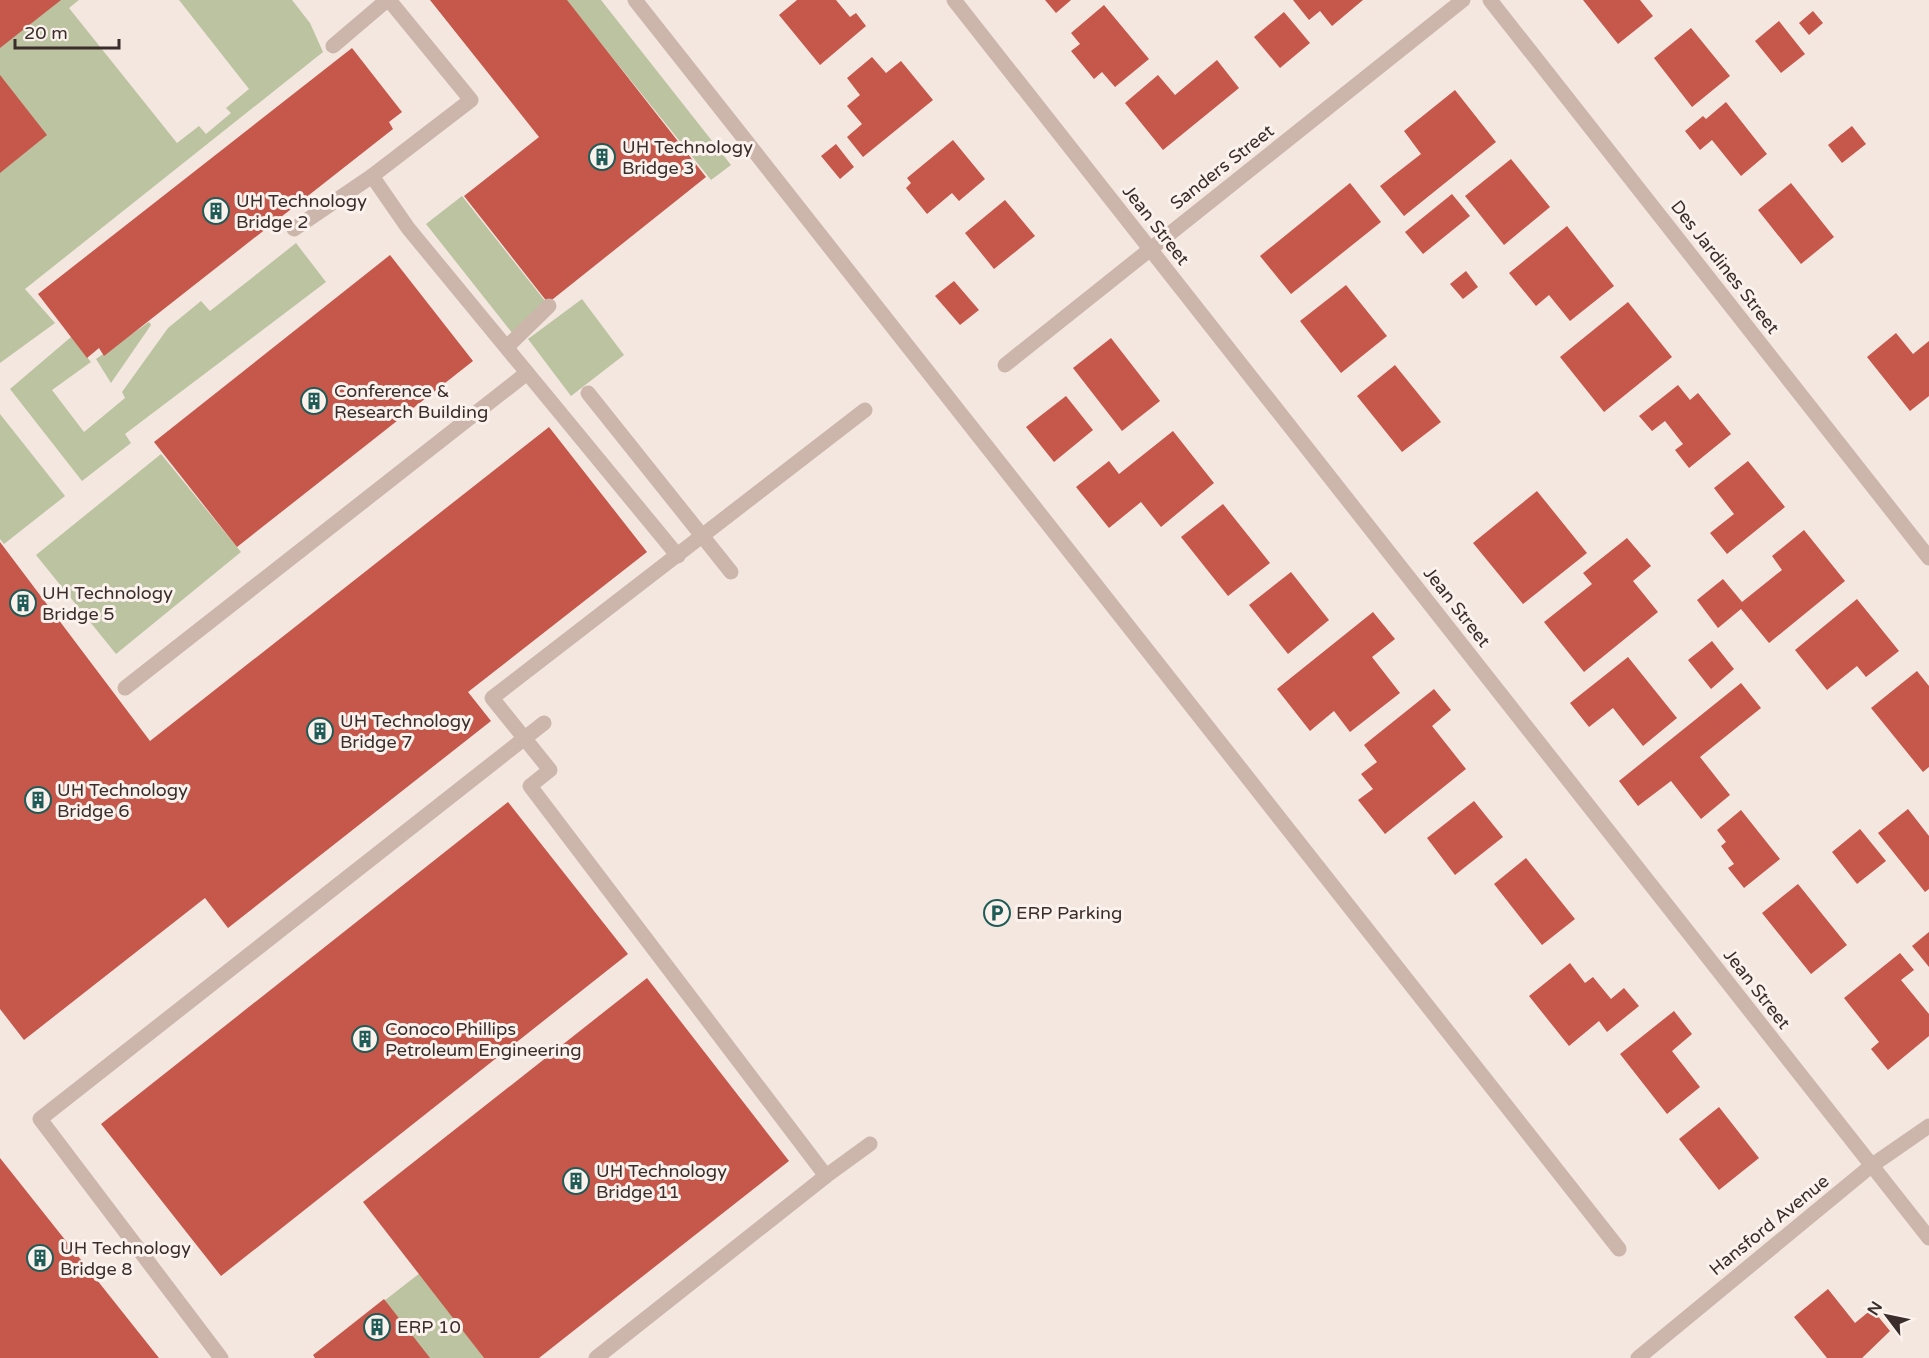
<svg xmlns="http://www.w3.org/2000/svg" width="1929" height="1358" font-family="'Varela Round',sans-serif">
  <style>
    .green { fill: #bcc3a0 }
    .building { fill: #c6574b }
    .lines { fill: none; stroke-linecap: round; stroke-linejoin: round }
    .minor { stroke: #ccb6ab; stroke-width: 15 }
    .labels { text-anchor: middle; dominant-baseline: central; stroke-width: 6; stroke-linejoin: round; paint-order: stroke }
    .poi-label { font-size: 18px; fill: #3a2d2b; stroke: #fbf2ed; text-anchor: start }
    .street-label { font-size: 18px; fill: #3a2d2b; stroke: #fbf2ed }
  </style>
  <rect width="100%" height="100%" fill="#f3e7e0"/>
  <g class="green">
    <path d="M 57,0 L 79,0 L 69,8 L 177,143 L 199,126 L 206,134 L 231,113 L 226,108 L 249,89 L 179,0 L 292,0 L 310,23 L 323,52 L 25,289 L 55,323 L 0,363 L 0,43 Z"/>
    <path d="M 566,0 L 601,0 L 731,165 L 711,180 Z"/>
    <path d="M 462,196 L 549,306 L 513,334 L 426,224 Z"/>
    <path d="M 296,243 L 326,282 L 125,434 L 131,443 L 82,481 L 10,389 L 71,337 L 91,362 L 52,390 L 84,432 L 125,398 L 122,392 L 168,328 L 201,301 L 210,311 Z"/>
    <path d="M 582,299 L 624,355 L 571,396 L 528,339 Z"/>
    <path d="M 149,322 L 151,325 L 111,383 L 96,359 Z"/>
    <path d="M 0,414 L 65,496 L 4,544 L 0,539 Z"/>
    <path d="M 161,454 L 241,552 L 116,654 L 36,555 Z"/>
    <path d="M 420,1273 L 484,1358 L 427,1358 L 384,1301 Z"/>
  </g>
  <g class="building">
    <path d="M 0,0 L 61,0 L 0,48 Z"/>
    <path d="M 430,0 L 567,0 L 706,177 L 548,303 L 464,196 L 539,137 Z"/>
    <path d="M 797,0 L 836,0 L 850,17 L 856,13 L 866,26 L 820,65 L 779,15 Z"/>
    <path d="M 1045,0 L 1071,0 L 1056,13 Z"/>
    <path d="M 1293,0 L 1363,0 L 1332,26 L 1320,11 L 1309,20 Z"/>
    <path d="M 1583,0 L 1640,0 L 1653,16 L 1618,44 Z"/>
    <path d="M 1104,5 L 1149,59 L 1115,87 L 1102,72 L 1094,79 L 1071,51 L 1080,44 L 1071,33 Z"/>
    <path d="M 1813,11 L 1823,23 L 1809,35 L 1799,23 Z"/>
    <path d="M 1284,12 L 1310,43 L 1280,68 L 1254,37 Z"/>
    <path d="M 1779,21 L 1805,54 L 1781,73 L 1755,41 Z"/>
    <path d="M 1691,28 L 1730,76 L 1692,107 L 1654,58 Z"/>
    <path d="M 352,48 L 402,112 L 389,122 L 393,129 L 104,356 L 99,348 L 87,358 L 38,294 Z"/>
    <path d="M 872,57 L 886,73 L 901,61 L 933,100 L 863,157 L 847,137 L 862,124 L 847,106 L 860,95 L 847,78 Z"/>
    <path d="M 1217,60 L 1239,88 L 1163,150 L 1125,103 L 1158,75 L 1175,95 Z"/>
    <path d="M 0,75 L 47,135 L 0,173 Z"/>
    <path d="M 1455,90 L 1496,142 L 1404,216 L 1380,186 L 1421,154 L 1404,131 Z"/>
    <path d="M 1726,102 L 1767,154 L 1741,176 L 1712,140 L 1700,150 L 1685,131 L 1703,116 L 1706,119 Z"/>
    <path d="M 1852,126 L 1866,144 L 1842,163 L 1828,145 Z"/>
    <path d="M 953,140 L 985,179 L 959,201 L 952,193 L 927,214 L 906,188 L 911,183 L 907,178 Z"/>
    <path d="M 836,144 L 854,167 L 840,179 L 821,156 Z"/>
    <path d="M 1511,159 L 1550,207 L 1504,245 L 1465,196 Z"/>
    <path d="M 1350,183 L 1381,222 L 1291,294 L 1260,256 Z"/>
    <path d="M 1791,183 L 1834,237 L 1801,264 L 1758,210 Z"/>
    <path d="M 1452,194 L 1470,216 L 1423,254 L 1405,232 Z"/>
    <path d="M 1005,200 L 1035,236 L 994,269 L 965,233 Z"/>
    <path d="M 1567,226 L 1614,286 L 1570,321 L 1549,295 L 1536,306 L 1509,273 Z"/>
    <path d="M 390,255 L 473,361 L 237,547 L 154,442 Z"/>
    <path d="M 1466,271 L 1478,287 L 1463,299 L 1450,284 Z"/>
    <path d="M 954,281 L 979,310 L 960,325 L 935,296 Z"/>
    <path d="M 1346,285 L 1387,336 L 1341,373 L 1300,321 Z"/>
    <path d="M 1628,302 L 1672,357 L 1604,412 L 1560,357 Z"/>
    <path d="M 1896,333 L 1913,354 L 1929,341 L 1929,396 L 1910,411 L 1867,357 Z"/>
    <path d="M 1111,338 L 1160,401 L 1122,431 L 1073,368 Z"/>
    <path d="M 1395,365 L 1441,422 L 1402,452 L 1357,396 Z"/>
    <path d="M 1678,385 L 1690,400 L 1698,393 L 1731,434 L 1689,468 L 1675,450 L 1683,444 L 1665,421 L 1652,431 L 1639,416 Z"/>
    <path d="M 1066,396 L 1093,430 L 1054,462 L 1026,427 Z"/>
    <path d="M 549,427 L 647,552 L 468,692 L 491,721 L 228,928 L 205,898 L 24,1040 L 0,1009 L 0,542 L 150,741 Z"/>
    <path d="M 1173,431 L 1214,483 L 1161,527 L 1141,502 L 1109,528 L 1076,487 L 1109,461 L 1119,474 Z"/>
    <path d="M 1748,461 L 1785,507 L 1727,554 L 1710,533 L 1734,514 L 1714,488 Z"/>
    <path d="M 1537,491 L 1587,553 L 1523,604 L 1473,543 Z"/>
    <path d="M 1223,504 L 1270,563 L 1228,596 L 1181,537 Z"/>
    <path d="M 1804,530 L 1845,581 L 1769,643 L 1741,609 L 1718,628 L 1697,600 L 1723,579 L 1742,602 L 1782,570 L 1772,556 Z"/>
    <path d="M 1627,538 L 1651,566 L 1633,581 L 1658,612 L 1584,672 L 1544,622 L 1592,584 L 1583,573 Z"/>
    <path d="M 1291,572 L 1329,620 L 1288,654 L 1249,605 Z"/>
    <path d="M 1857,599 L 1899,651 L 1866,677 L 1857,666 L 1827,690 L 1795,650 Z"/>
    <path d="M 1373,612 L 1395,639 L 1372,657 L 1400,693 L 1350,732 L 1334,711 L 1310,731 L 1277,689 Z"/>
    <path d="M 1712,641 L 1734,669 L 1711,689 L 1688,660 Z"/>
    <path d="M 1628,657 L 1677,718 L 1643,746 L 1613,708 L 1589,727 L 1570,703 Z"/>
    <path d="M 1917,671 L 1929,686 L 1929,767 L 1923,772 L 1871,708 Z"/>
    <path d="M 1741,683 L 1761,708 L 1700,757 L 1730,795 L 1701,819 L 1671,781 L 1638,806 L 1619,781 Z"/>
    <path d="M 1434,689 L 1451,710 L 1432,726 L 1466,769 L 1385,834 L 1358,800 L 1373,789 L 1361,774 L 1377,762 L 1364,745 Z"/>
    <path d="M 1474,801 L 1503,837 L 1455,875 L 1427,838 Z"/>
    <path d="M 508,802 L 628,954 L 221,1276 L 101,1124 Z"/>
    <path d="M 1908,809 L 1929,836 L 1929,889 L 1925,892 L 1878,833 Z"/>
    <path d="M 1741,810 L 1780,859 L 1744,888 L 1728,868 L 1734,864 L 1721,846 L 1726,842 L 1717,830 Z"/>
    <path d="M 1860,829 L 1886,861 L 1857,884 L 1832,852 Z"/>
    <path d="M 1526,858 L 1575,919 L 1542,945 L 1494,884 Z"/>
    <path d="M 1798,884 L 1847,945 L 1811,974 L 1762,913 Z"/>
    <path d="M 1929,932 L 1929,967 L 1912,946 Z"/>
    <path d="M 1900,953 L 1914,970 L 1901,980 L 1929,1014 L 1929,1036 L 1888,1070 L 1871,1049 L 1879,1042 L 1844,998 Z"/>
    <path d="M 1570,963 L 1585,983 L 1593,977 L 1611,999 L 1624,988 L 1639,1006 L 1607,1032 L 1599,1021 L 1569,1046 L 1529,996 Z"/>
    <path d="M 647,978 L 789,1161 L 539,1358 L 484,1358 L 363,1202 Z"/>
    <path d="M 1674,1011 L 1692,1034 L 1672,1051 L 1700,1087 L 1667,1114 L 1620,1054 Z"/>
    <path d="M 1719,1107 L 1759,1158 L 1719,1190 L 1679,1139 Z"/>
    <path d="M 0,1158 L 159,1358 L 0,1358 Z"/>
    <path d="M 1828,1289 L 1855,1323 L 1872,1309 L 1890,1331 L 1862,1358 L 1827,1358 L 1794,1317 Z"/>
    <path d="M 384,1299 L 430,1358 L 315,1358 L 313,1355 Z"/>
  </g>
  <g class="lines">
    <g class="minor">
      <path d="M 635,0 L 1619,1249"/>
      <path d="M 954,0 L 1929,1238"/>
      <path d="M 1490,0 L 1929,558"/>
      <path d="M 333,46 L 387,0"/>
      <path d="M 372,176 L 471,100 L 389,0"/>
      <path d="M 294,229 L 372,176 L 408,228 L 678,556"/>
      <path d="M 507,347 L 549,306"/>
      <path d="M 1005,365 L 1463,0"/>
      <path d="M 588,393 L 731,572"/>
      <path d="M 125,688 L 527,373"/>
      <path d="M 826,1176 L 530,786 L 550,770 L 492,698 L 865,410"/>
      <path d="M 221,1358 L 40,1119 L 544,723"/>
      <path d="M 596,1358 L 826,1176 L 870,1144"/>
      <path d="M 1638,1358 L 1871,1166 L 1929,1126"/>
    </g>
  </g>
  <defs>
    <symbol id="building-ring" viewBox="-11 -11 22 22"><circle r="9.5" fill="#fbf2ed" stroke="#1f5c57" stroke-width="1.5"/><path d="M-4-6H4V6H1V3H-1V6H-4ZM-2.5-4.3h1.7v1.8h-1.7ZM.8-4.3h1.7v1.8H.8ZM-2.5-1h1.7V.8h-1.7ZM.8-1h1.7V.8H.8Z" fill="#1f5c57"/></symbol>
    <symbol id="parking-ring" viewBox="-11 -11 22 22"><circle r="9.5" fill="#fbf2ed" stroke="#1f5c57" stroke-width="1.5"/><path d="M-3.5-5.5H1a3.5 3.5 0 0 1 0 7H-1V5.5H-3.5ZM-1-3.4V-.6H.8a1.4 1.4 0 0 0 0-2.8Z" fill="#1f5c57"/></symbol>
  </defs>
  <g fill-rule="evenodd">
    <use href="#building-ring" x="587" y="142" width="30" height="30"/>
    <use href="#building-ring" x="201" y="196" width="30" height="30"/>
    <use href="#building-ring" x="299" y="386" width="30" height="30"/>
    <use href="#building-ring" x="8" y="588" width="30" height="30"/>
    <use href="#building-ring" x="305" y="716" width="30" height="30"/>
    <use href="#building-ring" x="23" y="785" width="30" height="30"/>
    <use href="#parking-ring" x="982" y="898" width="30" height="30"/>
    <use href="#building-ring" x="350" y="1024" width="30" height="30"/>
    <use href="#building-ring" x="561" y="1166" width="30" height="30"/>
    <use href="#building-ring" x="25" y="1243" width="30" height="30"/>
    <use href="#building-ring" x="362" y="1312" width="30" height="30"/>
  </g>
  <g class="labels">
    <g class="poi-label">
      <text x="622" y="147">UH Technology<tspan x="622" dy="21">Bridge 3</tspan></text>
      <text x="236" y="201">UH Technology<tspan x="236" dy="21">Bridge 2</tspan></text>
      <text x="334" y="391">Conference &amp;<tspan x="334" dy="21">Research Building</tspan></text>
      <text x="42" y="593">UH Technology<tspan x="42" dy="21">Bridge 5</tspan></text>
      <text x="340" y="721">UH Technology<tspan x="340" dy="21">Bridge 7</tspan></text>
      <text x="57" y="790">UH Technology<tspan x="57" dy="21">Bridge 6</tspan></text>
      <text x="1016" y="913">ERP Parking</text>
      <text x="385" y="1029">Conoco Phillips<tspan x="385" dy="21">Petroleum Engineering</tspan></text>
      <text x="596" y="1171">UH Technology<tspan x="596" dy="21">Bridge 11</tspan></text>
      <text x="60" y="1248">UH Technology<tspan x="60" dy="21">Bridge 8</tspan></text>
      <text x="397" y="1327">ERP 10</text>
    </g>
    <g class="street-label">
      <text transform="translate(1222 167) rotate(-38)">Sanders Street</text>
      <text transform="translate(1156 225) rotate(52)">Jean Street</text>
      <text transform="translate(1725 267) rotate(52)">Des Jardines Street</text>
      <text transform="translate(1457 607) rotate(52)">Jean Street</text>
      <text transform="translate(1757 989) rotate(52)">Jean Street</text>
      <text transform="translate(1769 1225) rotate(-39)">Hansford Avenue</text>
    </g>
  </g>
  <g transform="translate(1887 1316) rotate(302)" stroke="#fbf2ed" stroke-width="4.5" paint-order="stroke">
  <path d="M0-4.5L10 22L0 15L-10 22Z" fill="#3a2d2b"/>
  <text y="-9" font-size="16" font-weight="bold" text-anchor="middle" fill="#3a2d2b">N</text>
  </g>
  <path d="M15 39v9h104v-9" fill="none" stroke="#3a2d2b" stroke-width="3"/>
  <text x="24" y="39" font-size="18" fill="#3a2d2b" stroke="#fbf2ed" stroke-width="4.5" paint-order="stroke">20 m</text>
</svg>
